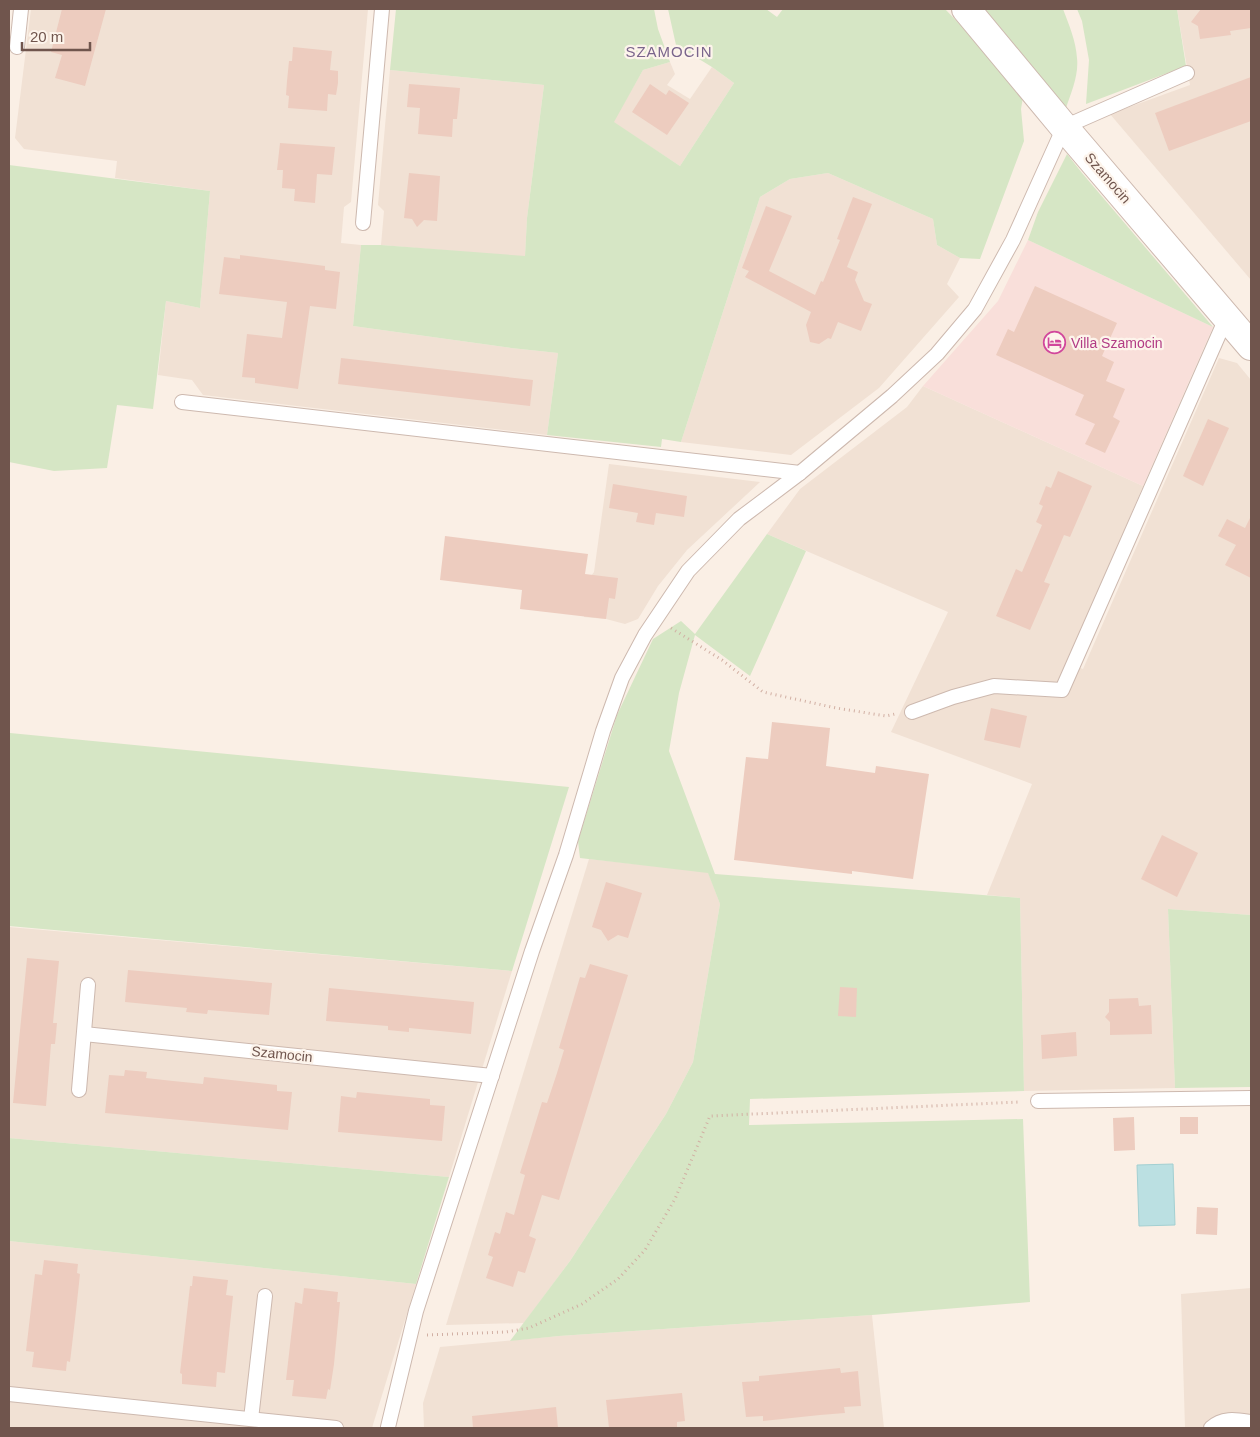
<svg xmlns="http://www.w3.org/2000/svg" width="1260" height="1437" font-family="Arial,sans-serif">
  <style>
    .residential { fill: #f1e1d4 }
    .commercial { fill: #f9dfda }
    .green { fill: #d6e6c5 }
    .water { fill: #bbe0e2; stroke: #a3d0d2 }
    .building { fill: #edccbf }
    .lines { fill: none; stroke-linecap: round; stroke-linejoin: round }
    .service-casing { stroke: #cdb9af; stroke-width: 16 }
    .tertiary-casing { stroke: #cdb9af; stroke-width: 30 }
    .path { stroke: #d1afa3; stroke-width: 3; stroke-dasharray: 1 4; stroke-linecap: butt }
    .service { stroke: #fff; stroke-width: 14 }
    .tertiary { stroke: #fff; stroke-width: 28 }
    .labels { text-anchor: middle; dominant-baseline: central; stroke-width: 4.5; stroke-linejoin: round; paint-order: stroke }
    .street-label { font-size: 14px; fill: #70554d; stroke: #fdf4eb }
    .hotel-label { font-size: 14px; fill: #b23c85; stroke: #fdf4eb; text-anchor: start }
    .neighbourhood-label { font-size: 15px; letter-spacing: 1px; fill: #7a658c; stroke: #fdf4eb }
  </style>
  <rect width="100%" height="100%" fill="#faefe5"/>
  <g class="residential">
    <path d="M 31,9 L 368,9 L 351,202 L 344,207 L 341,243 L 361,245 L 353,326 L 511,348 L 558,353 L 547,435 L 203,395 L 192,380 L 158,375 L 166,301 L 200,308 L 210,191 L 115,178 L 117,161 L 24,149 L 15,138 Z"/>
    <path d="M 1177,9 L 1251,9 L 1251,280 L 1110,114 L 1190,85 Z"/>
    <path d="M 670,62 L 675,74 L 667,85 L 690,99 L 712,67 L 734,83 L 680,166 L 613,122 L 643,70 Z"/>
    <path d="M 390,70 L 544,85 L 527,218 L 525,257 L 381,245 L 384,211 L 378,205 Z"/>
    <path d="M 828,173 L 933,219 L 937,245 L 960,258 L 947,284 L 959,297 L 879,388 L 791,455 L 681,442 L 760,197 L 790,179 Z"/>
    <path d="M 1219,358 L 1237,363 L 1251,380 L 1251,915 L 1168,909 L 1175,1088 L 1024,1091 L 1020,898 L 987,895 L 1032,784 L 891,732 L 948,612 L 767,534 L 800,489 L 907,407 L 923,386 L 1143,486 L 1068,663 L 1083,669 Z"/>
    <path d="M 609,464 L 760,482 L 687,550 L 658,586 L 638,619 L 625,624 L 606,619 L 584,617 L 589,579 L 594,572 Z"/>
    <path d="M 589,859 L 708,872 L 720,904 L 693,1062 L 666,1114 L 570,1261 L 524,1323 L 446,1325 Z"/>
    <path d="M 9,927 L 512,971 L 449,1177 L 9,1138 Z"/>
    <path d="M 9,1241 L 416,1284 L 372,1428 L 9,1428 Z"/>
    <path d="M 1251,1288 L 1251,1428 L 1185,1428 L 1181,1294 Z"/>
    <path d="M 872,1315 L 884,1428 L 424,1428 L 423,1403 L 440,1347 L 559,1336 Z"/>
  </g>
  <path class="commercial" d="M 1028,240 L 1213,327 L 1143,486 L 923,386 L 998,301 Z"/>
  <g class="green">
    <path d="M 396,9 L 654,9 L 658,29 L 670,62 L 643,70 L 614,122 L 680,166 L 734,83 L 712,67 L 676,45 L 668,9 L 766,9 L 777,17 L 783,9 L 945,9 L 1024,91 L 1021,109 L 1024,141 L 980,259 L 960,258 L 937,245 L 933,219 L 828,173 L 790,179 L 760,197 L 681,442 L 662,439 L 661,447 L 547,435 L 558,353 L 511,348 L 353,326 L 361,245 L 381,245 L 525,256 L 527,218 L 544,85 L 390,70 Z"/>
    <path d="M 985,9 L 1063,9 C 1069,25 1076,41 1077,58 C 1079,75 1071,93 1066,108 Z"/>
    <path d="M 1077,9 L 1177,9 L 1186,66 L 1086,104 L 1089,60 L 1082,21 Z"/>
    <path d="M 1067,154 L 1082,173 L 1213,327 L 1028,240 L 1038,212 Z"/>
    <path d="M 9,165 L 210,191 L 200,308 L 166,301 L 153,409 L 117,405 L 107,468 L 54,471 L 9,462 Z"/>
    <path d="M 767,534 L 806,551 L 750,676 L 695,635 L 679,693 L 669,751 L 715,874 L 1020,898 L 1024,1091 L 750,1099 L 749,1125 L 1023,1119 L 1030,1302 L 872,1315 L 559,1336 L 510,1341 L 570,1261 L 666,1114 L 693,1062 L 720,904 L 708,873 L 580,858 L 578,841 L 617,715 L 653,639 L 681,621 L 695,634 Z"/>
    <path d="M 9,730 L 10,733 L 569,787 L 512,971 L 9,926 Z"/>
    <path d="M 1168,909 L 1251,915 L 1251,1087 L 1175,1088 Z"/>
    <path d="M 9,1138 L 449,1177 L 416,1284 L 9,1241 Z"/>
  </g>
  <path class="water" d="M 1173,1164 L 1175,1225 L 1139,1226 L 1137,1165 Z"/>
  <g class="building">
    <path d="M 62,9 L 106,9 L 85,86 L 55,78 L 62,55 L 51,52 Z"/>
    <path d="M 1201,9 L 1251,9 L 1251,28 L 1230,31 L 1231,35 L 1200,39 L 1198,26 L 1191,22 Z"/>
    <path d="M 293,47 L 332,51 L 330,70 L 338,71 L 338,83 L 336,95 L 328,94 L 327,111 L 288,108 L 289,96 L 286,95 L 287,81 L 289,61 L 292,61 Z"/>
    <path d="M 1251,77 L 1251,121 L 1169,151 L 1155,113 Z"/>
    <path d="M 409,84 L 460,88 L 457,119 L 453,119 L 452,137 L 418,134 L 420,108 L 407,107 Z"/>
    <path d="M 650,84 L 666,95 L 669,90 L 689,103 L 667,135 L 632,112 Z"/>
    <path d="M 280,143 L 335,147 L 332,175 L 317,174 L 315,203 L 294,201 L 295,189 L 282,188 L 283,170 L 277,170 Z"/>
    <path d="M 409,173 L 440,176 L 437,221 L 424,220 L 417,227 L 412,219 L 404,218 Z"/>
    <path d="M 853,197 L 872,204 L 847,267 L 858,272 L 855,280 L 864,301 L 872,304 L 861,331 L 838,322 L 831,339 L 828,338 L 819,344 L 810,342 L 806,325 L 811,312 L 745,277 L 749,271 L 742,268 L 766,206 L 792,216 L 769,271 L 815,295 L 821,281 L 823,282 L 840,240 L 837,239 Z"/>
    <path d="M 240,255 L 325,266 L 325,270 L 340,272 L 336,309 L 310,306 L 298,389 L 255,383 L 255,378 L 242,377 L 247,334 L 282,338 L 287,302 L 219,294 L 224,257 L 240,259 Z"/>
    <path d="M 1035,286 L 1117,323 L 1102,356 L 1114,362 L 1106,381 L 1125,389 L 1113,417 L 1120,421 L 1105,453 L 1085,444 L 1095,424 L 1075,415 L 1084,395 L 996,355 L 1008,329 L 1014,332 Z"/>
    <path d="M 341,358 L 533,380 L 530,406 L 338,384 Z"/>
    <path d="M 1208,419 L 1229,428 L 1203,486 L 1183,476 Z"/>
    <path d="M 1058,471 L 1092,486 L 1070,537 L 1064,535 L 1044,582 L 1050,584 L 1030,630 L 996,616 L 1016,569 L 1022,572 L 1042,525 L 1036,522 L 1043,506 L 1039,504 L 1046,486 L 1051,488 Z"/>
    <path d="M 613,484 L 687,496 L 684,517 L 656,513 L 654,525 L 636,522 L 638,513 L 609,508 Z"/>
    <path d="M 1251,516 L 1251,578 L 1225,565 L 1236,545 L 1218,536 L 1227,519 L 1245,528 Z"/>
    <path d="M 445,536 L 588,554 L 585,574 L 618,578 L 615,599 L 609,598 L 606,619 L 520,609 L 522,590 L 440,580 Z"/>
    <path d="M 991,708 L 1027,716 L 1020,748 L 984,740 Z"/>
    <path d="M 772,722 L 830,728 L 826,766 L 875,773 L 876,766 L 929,774 L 913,879 L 852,871 L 852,874 L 734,860 L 746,757 L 768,759 Z"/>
    <path d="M 1162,835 L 1198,853 L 1177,897 L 1141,879 Z"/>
    <path d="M 606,882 L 642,893 L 628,938 L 618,935 L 608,941 L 601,930 L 592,927 Z"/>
    <path d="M 27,958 L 59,961 L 53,1023 L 57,1023 L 55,1044 L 51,1044 L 46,1106 L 13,1103 Z"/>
    <path d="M 590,964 L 628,975 L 559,1200 L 542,1195 L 529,1236 L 536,1239 L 525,1273 L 518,1271 L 513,1287 L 486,1278 L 493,1257 L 488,1255 L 495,1232 L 500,1234 L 506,1212 L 514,1215 L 525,1175 L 520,1173 L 542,1102 L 547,1103 L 557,1073 L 564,1050 L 559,1048 L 580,977 L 585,978 Z"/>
    <path d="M 128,970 L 272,983 L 269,1015 L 208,1010 L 207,1014 L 186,1012 L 187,1008 L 125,1002 Z"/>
    <path d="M 840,987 L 857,988 L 856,1017 L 838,1016 Z"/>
    <path d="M 329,988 L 474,1002 L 471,1034 L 409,1028 L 409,1032 L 398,1031 L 388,1030 L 388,1026 L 326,1021 Z"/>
    <path d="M 1138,998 L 1139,1006 L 1151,1005 L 1152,1034 L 1110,1035 L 1110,1022 L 1105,1017 L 1109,1012 L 1109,999 Z"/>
    <path d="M 1076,1032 L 1077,1056 L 1042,1059 L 1041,1035 Z"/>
    <path d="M 125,1070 L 147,1072 L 146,1078 L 173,1081 L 203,1084 L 204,1077 L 277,1085 L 277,1091 L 292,1092 L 288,1130 L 105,1113 L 109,1075 L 124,1076 Z"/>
    <path d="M 357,1092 L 430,1099 L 430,1105 L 445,1106 L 442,1141 L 338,1132 L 341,1096 L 356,1098 Z"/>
    <path d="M 1134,1117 L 1135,1150 L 1114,1151 L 1113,1118 Z"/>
    <rect x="1180" y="1117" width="18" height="17"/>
    <path d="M 1197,1207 L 1218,1208 L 1217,1235 L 1196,1234 Z"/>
    <path d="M 44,1260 L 78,1264 L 77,1273 L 80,1274 L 76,1311 L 70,1362 L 67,1361 L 66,1371 L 32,1367 L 34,1352 L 26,1351 L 35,1274 L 42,1275 Z"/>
    <path d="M 193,1276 L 228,1280 L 226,1295 L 233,1296 L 225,1373 L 217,1372 L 216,1387 L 182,1384 L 182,1374 L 180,1373 L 190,1286 L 192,1286 Z"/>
    <path d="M 304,1288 L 338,1292 L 337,1302 L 340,1302 L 334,1364 L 330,1390 L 328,1389 L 326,1399 L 292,1396 L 294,1380 L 286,1380 L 295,1302 L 302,1304 Z"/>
    <path d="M 840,1368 L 841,1373 L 858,1371 L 861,1406 L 844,1407 L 845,1413 L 820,1415 L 763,1421 L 763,1416 L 746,1417 L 742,1382 L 759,1381 L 759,1376 Z"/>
    <path d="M 682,1393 L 685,1421 L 677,1422 L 677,1428 L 609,1428 L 606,1400 Z"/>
    <path d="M 556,1407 L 558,1428 L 473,1428 L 472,1416 Z"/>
  </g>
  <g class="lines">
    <defs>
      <g id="service">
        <path d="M 17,47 L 21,9"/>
        <path d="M 363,223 L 382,9"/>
        <path d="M 182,402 L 800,473"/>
        <path d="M 912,712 L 953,697 L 994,686 L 1062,690 L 1227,316"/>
        <path d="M 84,1034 L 492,1076"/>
        <path d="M 79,1090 L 88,985"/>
        <path d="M 1038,1101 L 1251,1098"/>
        <path d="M 9,1394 L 336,1428"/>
        <path d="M 251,1419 L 265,1296"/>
        <path d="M 388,1427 L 416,1311 L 532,951 L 566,855 L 603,731 L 622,678 L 645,635 L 688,571 L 739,519 L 800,473 L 892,396 L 937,354 L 975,309 L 1013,240 L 1064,127 L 1187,73"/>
        <path d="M 1211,1428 C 1223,1417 1237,1420 1251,1422"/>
      </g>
      <path id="tertiary" d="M 966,9 L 1064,127 L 1251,346"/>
    </defs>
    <use href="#service" class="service-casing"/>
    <use href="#tertiary" class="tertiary-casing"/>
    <g class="path">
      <path d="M 671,628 L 722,660 L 763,692 L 836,708 L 886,716 L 895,714"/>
      <path d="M 427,1335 L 506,1332 L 529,1328 L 582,1304 L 618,1279 L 645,1250 L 675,1199 L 710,1116 L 1020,1102"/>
    </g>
    <use href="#service" class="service"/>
    <use href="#tertiary" class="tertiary"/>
  </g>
  <defs>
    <symbol id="hotel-ring" viewBox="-11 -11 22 22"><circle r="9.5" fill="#fdf4eb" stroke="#d1479c" stroke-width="1.5"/><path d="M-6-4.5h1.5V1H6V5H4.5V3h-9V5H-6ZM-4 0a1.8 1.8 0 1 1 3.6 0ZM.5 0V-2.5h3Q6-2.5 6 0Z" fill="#d1479c"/></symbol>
  </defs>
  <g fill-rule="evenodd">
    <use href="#hotel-ring" x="1042" y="330" width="25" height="25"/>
  </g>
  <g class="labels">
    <g class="street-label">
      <text transform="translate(1108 178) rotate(49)">Szamocin</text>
      <text transform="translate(282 1054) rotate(6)">Szamocin</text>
    </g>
    <g class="hotel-label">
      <text x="1071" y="343">Villa Szamocin</text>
    </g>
    <g class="neighbourhood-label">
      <text x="669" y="51">SZAMOCIN</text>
    </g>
  </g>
  <rect width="1260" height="1437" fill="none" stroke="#70554d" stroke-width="20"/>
  <path d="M22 42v8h68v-8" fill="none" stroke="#70554d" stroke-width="2.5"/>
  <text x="30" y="42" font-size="15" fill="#70554d" stroke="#fdf4eb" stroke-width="4" paint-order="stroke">20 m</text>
</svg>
